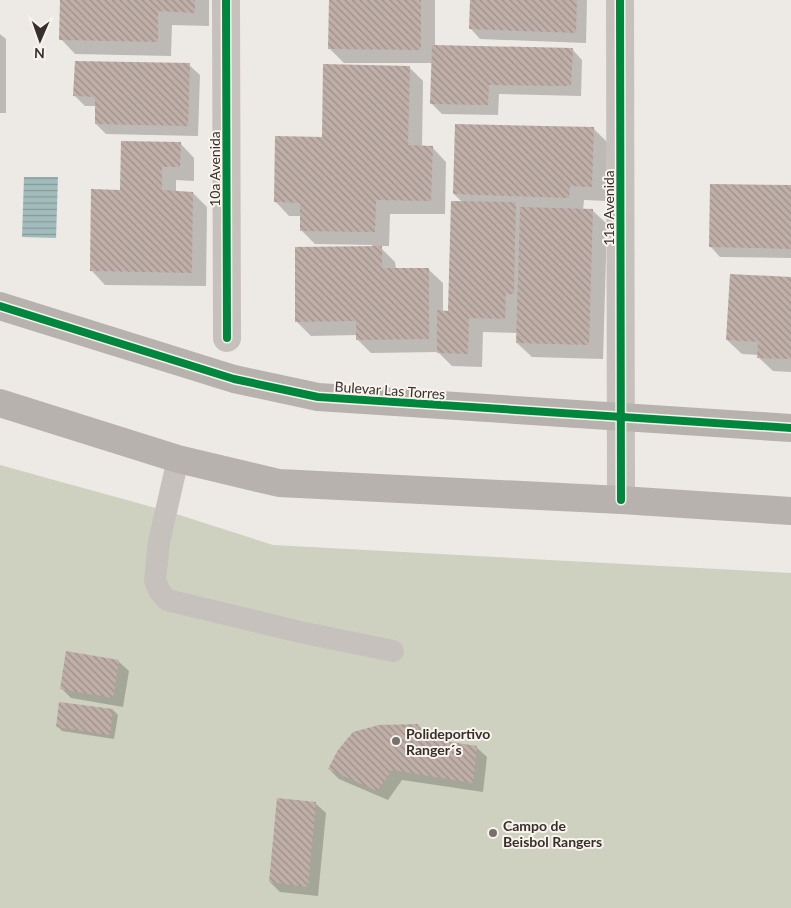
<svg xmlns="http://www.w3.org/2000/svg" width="791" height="908" font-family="Lato,sans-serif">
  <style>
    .park { fill: #ced1bf }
    .water { fill: url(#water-rules) }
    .shadow { fill: #0003 }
    .building { fill: url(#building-back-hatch) }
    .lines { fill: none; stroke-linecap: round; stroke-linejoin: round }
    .lane { stroke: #c6c1bd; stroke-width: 22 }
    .street { stroke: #c6c1bd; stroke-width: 28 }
    .secondary { stroke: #b7b2ad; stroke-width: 28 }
    .cycleway-casing { stroke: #f8f3ec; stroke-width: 11 }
    .cycleway { stroke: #00873e; stroke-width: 8 }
    .poi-dot { fill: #77706c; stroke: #f8f3ec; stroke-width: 2 }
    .labels { text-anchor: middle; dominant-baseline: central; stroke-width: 4; stroke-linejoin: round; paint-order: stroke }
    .street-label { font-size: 14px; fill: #372f2b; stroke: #f8f3ec }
    .poi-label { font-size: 14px; font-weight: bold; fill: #372f2b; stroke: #f8f3ec; text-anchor: start }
  </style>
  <defs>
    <pattern id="water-rules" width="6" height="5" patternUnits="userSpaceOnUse" patternTransform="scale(1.25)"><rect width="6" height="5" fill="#a2bcbc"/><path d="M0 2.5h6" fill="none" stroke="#859999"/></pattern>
    <pattern id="building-back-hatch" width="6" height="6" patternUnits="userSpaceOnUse" patternTransform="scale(1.25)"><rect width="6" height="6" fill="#bfafa8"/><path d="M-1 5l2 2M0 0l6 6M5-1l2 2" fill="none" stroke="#9c8f89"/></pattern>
  </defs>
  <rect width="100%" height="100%" fill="#ede9e4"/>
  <path class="park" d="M 0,465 L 170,512 L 273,545 L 791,573 L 791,908 L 0,908 Z"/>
  <path class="water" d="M 24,177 L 58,177 L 56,238 L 22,237 Z"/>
  <g class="shadow">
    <path d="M 62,0 L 209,0 L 209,26 L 172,25 L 171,56 L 75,54 L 61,39 Z"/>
    <path d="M 330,0 L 435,0 L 435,46 L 572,49 L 582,60 L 581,96 L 499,94 L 498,115 L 442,114 L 431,103 L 432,63 L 344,63 L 330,49 Z"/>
    <path d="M 471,0 L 587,0 L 586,43 L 480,39 L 470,28 Z"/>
    <path d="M 0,34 L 6,39 L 6,113 L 0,113 Z"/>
    <path d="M 189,65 L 200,75 L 198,136 L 106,134 L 96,124 L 96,106 L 85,106 L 75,96 Z"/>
    <path d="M 409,67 L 423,81 L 422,147 L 432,147 L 446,162 L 445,214 L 390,214 L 389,246 L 379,246 L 395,262 L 396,269 L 428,269 L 443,283 L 443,312 L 449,312 L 462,202 L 454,194 L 593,128 L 607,142 L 606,201 L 584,200 L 583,210 L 592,210 L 607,224 L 603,359 L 532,357 L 517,343 L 518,333 L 483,332 L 482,367 L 452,366 L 438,352 L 371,353 L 357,339 L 357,335 L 311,336 L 296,321 L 372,248 L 372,245 L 315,244 L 301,230 L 301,216 L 289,216 L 275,201 L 323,138 Z"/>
    <path d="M 180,143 L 194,158 L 194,181 L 176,180 L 176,192 L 193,193 L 207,207 L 206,286 L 105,285 L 91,270 L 121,191 Z"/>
    <path d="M 791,186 L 791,258 L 720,257 L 710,246 Z"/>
    <path d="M 791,279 L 791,372 L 773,371 L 758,357 L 759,355 L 742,354 L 727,340 Z"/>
    <path d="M 118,661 L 129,671 L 123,707 L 71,698 L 61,688 Z"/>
    <path d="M 113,710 L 118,715 L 114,739 L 62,731 L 57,726 Z"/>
    <path d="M 418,725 L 428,735 L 428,739 L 476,747 L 487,757 L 483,792 L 402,780 L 388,800 L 339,779 L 329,769 Z"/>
    <path d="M 315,803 L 326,813 L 318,896 L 280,892 L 270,882 Z"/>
  </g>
  <g class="building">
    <path d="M 60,0 L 195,0 L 195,13 L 158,11 L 158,42 L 59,40 Z"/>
    <path d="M 329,0 L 421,0 L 421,50 L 328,49 Z"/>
    <path d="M 470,0 L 577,0 L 576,33 L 469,29 Z"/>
    <path d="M 432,45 L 573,48 L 571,86 L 489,85 L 488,105 L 430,104 Z"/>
    <path d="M 75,61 L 190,63 L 188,126 L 95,124 L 95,97 L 73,96 Z"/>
    <path d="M 323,64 L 410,66 L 408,145 L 433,146 L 431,201 L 376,200 L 375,232 L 300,231 L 300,203 L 274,202 L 275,136 L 322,137 Z"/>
    <path d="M 455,124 L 594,127 L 592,187 L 570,186 L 569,198 L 453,194 Z"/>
    <path d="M 121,141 L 181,142 L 180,167 L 162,167 L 162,190 L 193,192 L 192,273 L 90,271 L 91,189 L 120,190 Z"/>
    <path d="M 710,184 L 791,185 L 791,249 L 709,247 Z"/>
    <path d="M 451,201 L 516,202 L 514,294 L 506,294 L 505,319 L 469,318 L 468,354 L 437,353 L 437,310 L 448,311 Z"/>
    <path d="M 520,207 L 593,209 L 589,345 L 516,343 Z"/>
    <path d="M 382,246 L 382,268 L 429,268 L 429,339 L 356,340 L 356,321 L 295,322 L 295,247 Z"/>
    <path d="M 730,274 L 791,277 L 791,359 L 757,358 L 758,342 L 726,340 Z"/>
    <path d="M 66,651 L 119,660 L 113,698 L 60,689 Z"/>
    <path d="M 59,702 L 113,709 L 110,735 L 56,727 Z"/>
    <path d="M 418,724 L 419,737 L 477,746 L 473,783 L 392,770 L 377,791 L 328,769 L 338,750 L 353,732 L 379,725 Z"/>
    <path d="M 277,798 L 316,802 L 308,887 L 269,882 Z"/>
  </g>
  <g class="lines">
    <path class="lane" d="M 178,459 L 159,542 L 155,581 L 160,592 L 167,600 L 300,632 L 393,651"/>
    <g class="street">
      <path d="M 226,0 L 227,338"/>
      <path d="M 620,0 L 621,500"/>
    </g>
    <g class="secondary">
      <path d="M 0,306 L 234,379 L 318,397 L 791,428"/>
      <path d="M 0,403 L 178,459 L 279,483 L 621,500 L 791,511"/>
    </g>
    <defs>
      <g id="cycleway">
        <path d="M 226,0 L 227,338"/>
        <path d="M 620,0 L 621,500"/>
        <path d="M 0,306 L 234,379 L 318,397 L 791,428"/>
      </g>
    </defs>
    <use href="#cycleway" class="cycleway-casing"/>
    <use href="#cycleway" class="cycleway"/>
  </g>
  <g class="poi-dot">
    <circle cx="396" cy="741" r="5"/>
    <circle cx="493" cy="833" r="5"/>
  </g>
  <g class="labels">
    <g class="street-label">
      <text transform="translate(214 169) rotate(-90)">10a Avenida</text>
      <text transform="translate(608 208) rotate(-90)">11a Avenida</text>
      <text transform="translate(390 390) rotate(4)">Bulevar Las Torres</text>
    </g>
    <g class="poi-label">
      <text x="406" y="733">Polideportivo<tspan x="406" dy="16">Ranger´s</tspan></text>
      <text x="503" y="825">Campo de<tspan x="503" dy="16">Beisbol Rangers</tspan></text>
    </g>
  </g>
  <g transform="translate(40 40) rotate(182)" stroke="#f8f3ec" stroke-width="4" paint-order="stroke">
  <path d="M0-4L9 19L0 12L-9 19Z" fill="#372f2b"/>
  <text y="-8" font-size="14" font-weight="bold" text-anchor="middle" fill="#372f2b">N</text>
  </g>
</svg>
